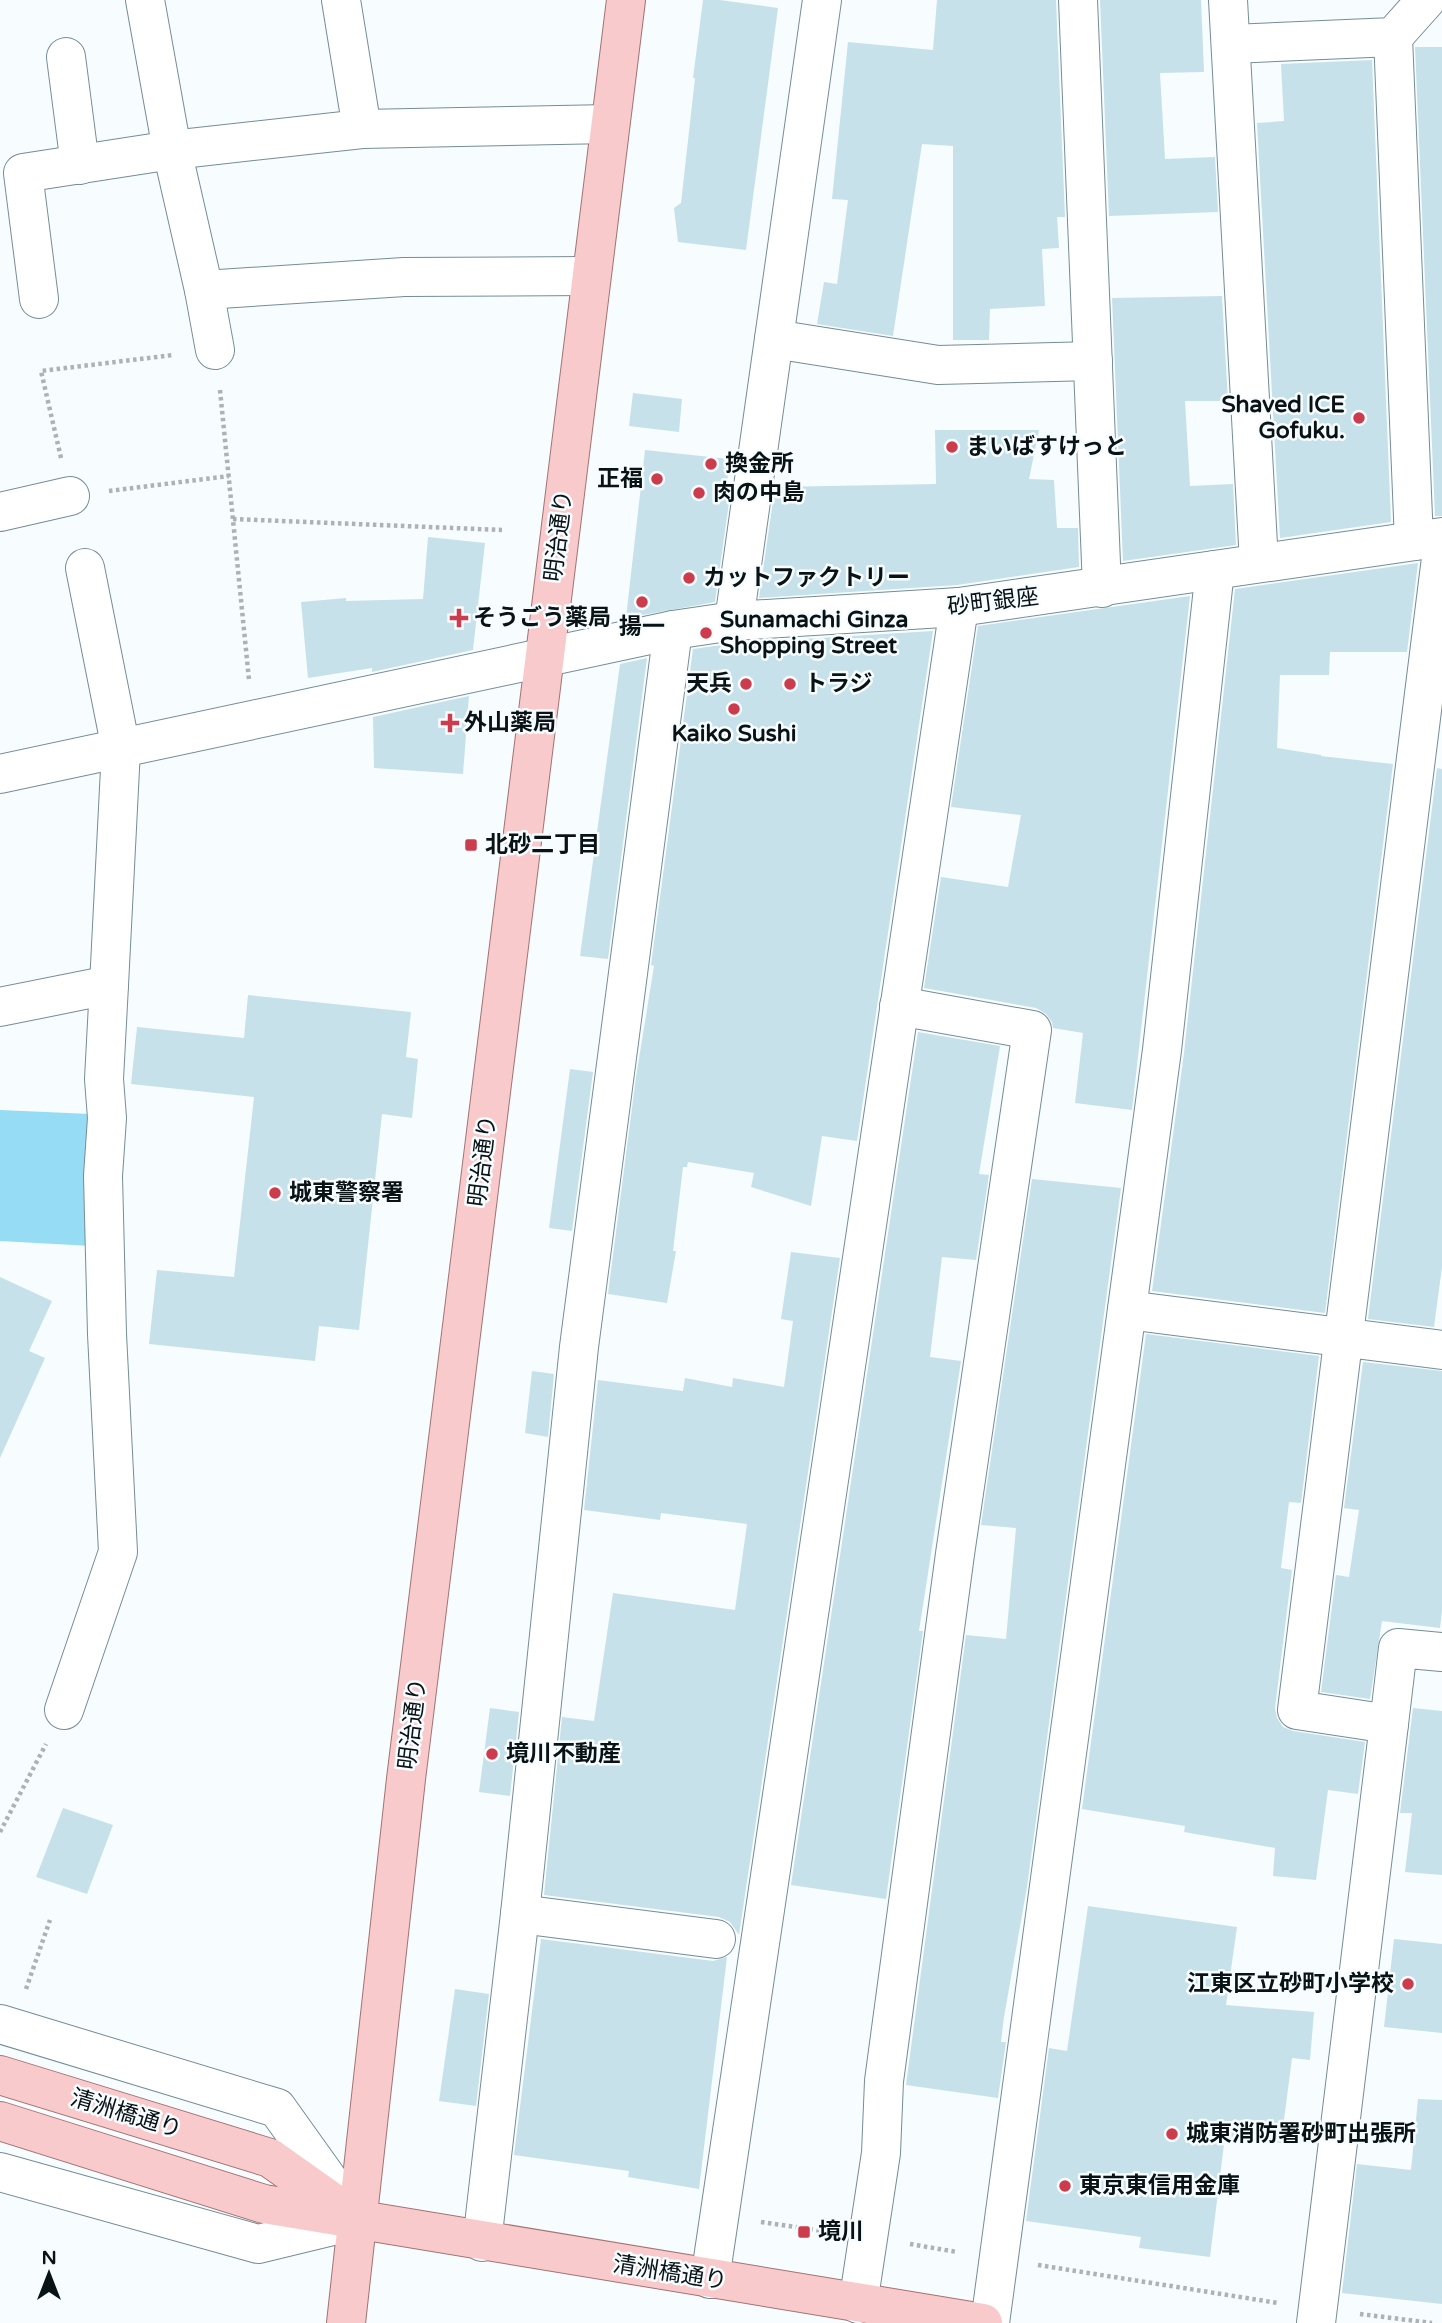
<svg xmlns="http://www.w3.org/2000/svg" width="1442" height="2323" font-family="'Varela Round','Noto Sans JP',sans-serif">
  <style>
    .green { fill: #95dcf4 }
    .building { fill: #c7e1ea }
    .lines { fill: none; stroke-linecap: round; stroke-linejoin: round }
    .minor-casing { stroke: #758d96; stroke-width: 40 }
    .major-casing { stroke: #a27375; stroke-width: 40 }
    .path { stroke: #acb2b5; stroke-width: 4.5; stroke-dasharray: 3.5 3.5; stroke-linecap: butt }
    .minor { stroke: #fff; stroke-width: 38 }
    .major { stroke: #f8cacb; stroke-width: 38 }
    .poi-dot { fill: #cc3c4d; stroke: #f7fcfe; stroke-width: 2.5 }
    .labels { text-anchor: middle; dominant-baseline: central; stroke-width: 5; stroke-linejoin: round; paint-order: stroke }
    .poi-label { font-size: 23px; font-weight: bold; fill: #091215; stroke: #f7fcfe; text-anchor: start }
    .street-label { font-size: 23px; fill: #091215; stroke: #f7fcfe }
  </style>
  <rect width="100%" height="100%" fill="#f7fcfe"/>
  <path class="green" d="M 0,1110 L 90,1114 L 92,1246 L 0,1241 Z"/>
  <g class="building">
    <path d="M 703,0 L 720,0 L 778,8 L 746,250 L 678,242 L 674,208 L 681,203 L 695,78 L 693,78 Z"/>
    <path d="M 937,0 L 1056,0 L 1065,217 L 1057,217 L 1059,248 L 1042,249 L 1045,306 L 990,309 L 989,340 L 953,340 L 953,146 L 922,144 L 893,336 L 817,324 L 824,282 L 837,284 L 848,200 L 832,199 L 848,42 L 933,50 Z"/>
    <path d="M 1100,0 L 1201,0 L 1204,72 L 1160,73 L 1165,159 L 1215,157 L 1218,212 L 1109,216 Z"/>
    <path d="M 1415,47 L 1442,47 L 1442,516 L 1435,516 Z"/>
    <path d="M 1372,60 L 1391,522 L 1280,538 L 1257,123 L 1284,121 L 1281,64 Z"/>
    <path d="M 1222,296 L 1228,401 L 1185,401 L 1190,486 L 1233,484 L 1236,545 L 1123,561 L 1112,298 Z"/>
    <path d="M 633,393 L 682,399 L 679,432 L 629,426 Z"/>
    <path d="M 935,430 L 1039,430 L 1029,479 L 1054,480 L 1057,528 L 1078,528 L 1079,567 L 957,585 L 759,598 L 775,487 L 936,484 Z"/>
    <path d="M 645,450 L 729,459 L 727,488 L 731,488 L 715,602 L 626,618 Z"/>
    <path d="M 428,537 L 485,543 L 473,650 L 372,672 L 372,668 L 308,678 L 301,602 L 346,598 L 346,601 L 423,599 Z"/>
    <path d="M 1418,563 L 1407,652 L 1330,652 L 1329,675 L 1280,675 L 1277,748 L 1321,755 L 1321,756 L 1393,764 L 1325,1313 L 1152,1291 L 1184,1053 L 1235,589 Z"/>
    <path d="M 1190,596 L 1132,1110 L 1075,1103 L 1083,1033 L 1053,1028 L 1052,1022 L 1046,1014 L 1036,1008 L 924,988 L 941,877 L 1008,887 L 1021,815 L 951,807 L 978,626 Z"/>
    <path d="M 933,631 L 857,1141 L 822,1136 L 811,1206 L 751,1187 L 754,1173 L 688,1162 L 687,1167 L 683,1167 L 673,1251 L 676,1251 L 667,1303 L 608,1294 L 636,1077 L 654,966 L 651,965 L 693,649 L 736,643 Z"/>
    <path d="M 647,658 L 608,959 L 580,956 L 620,664 Z"/>
    <path d="M 469,696 L 463,774 L 374,768 L 373,717 Z"/>
    <path d="M 1437,768 L 1442,769 L 1442,1267 L 1434,1327 L 1368,1319 Z"/>
    <path d="M 248,995 L 411,1012 L 406,1057 L 418,1059 L 412,1118 L 382,1114 L 359,1330 L 319,1326 L 315,1361 L 149,1344 L 157,1270 L 234,1277 L 254,1097 L 131,1084 L 137,1027 L 244,1038 Z"/>
    <path d="M 918,1032 L 1000,1046 L 979,1174 L 989,1175 L 976,1260 L 942,1257 L 930,1357 L 961,1361 L 919,1631 L 923,1631 L 886,1899 L 791,1885 Z"/>
    <path d="M 570,1069 L 593,1072 L 572,1231 L 549,1228 Z"/>
    <path d="M 1032,1179 L 1121,1188 L 1027,1887 L 1004,2017 L 1001,2042 L 1006,2042 L 998,2098 L 906,2085 L 966,1635 L 1006,1639 L 1016,1528 L 981,1525 Z"/>
    <path d="M 791,1252 L 840,1258 L 739,1935 L 730,1922 L 719,1917 L 544,1895 L 562,1717 L 594,1721 L 613,1593 L 735,1610 L 747,1524 L 661,1513 L 660,1520 L 584,1510 L 598,1380 L 683,1391 L 685,1378 L 732,1387 L 733,1378 L 784,1387 L 793,1321 L 781,1319 Z"/>
    <path d="M 0,1277 L 52,1301 L 29,1351 L 45,1358 L 0,1458 Z"/>
    <path d="M 1146,1334 L 1319,1356 L 1301,1503 L 1289,1502 L 1281,1568 L 1292,1570 L 1275,1708 L 1277,1718 L 1283,1727 L 1293,1731 L 1365,1742 L 1358,1794 L 1328,1790 L 1316,1880 L 1273,1876 L 1275,1848 L 1184,1832 L 1185,1826 L 1082,1809 Z"/>
    <path d="M 1363,1362 L 1442,1371 L 1442,1610 L 1440,1628 L 1382,1621 L 1370,1699 L 1321,1692 L 1336,1575 L 1349,1577 L 1359,1510 L 1344,1508 Z"/>
    <path d="M 532,1371 L 554,1374 L 548,1437 L 525,1433 Z"/>
    <path d="M 490,1708 L 519,1712 L 510,1796 L 479,1792 Z"/>
    <path d="M 1413,1708 L 1442,1711 L 1442,1875 L 1405,1872 L 1412,1813 L 1400,1813 Z"/>
    <path d="M 63,1808 L 113,1825 L 87,1894 L 36,1877 Z"/>
    <path d="M 1088,1906 L 1237,1927 L 1226,2005 L 1314,2012 L 1310,2060 L 1292,2058 L 1281,2143 L 1225,2136 L 1210,2257 L 1139,2248 L 1141,2237 L 1026,2221 L 1049,2048 L 1067,2051 Z"/>
    <path d="M 541,1939 L 713,1961 L 727,1957 L 699,2189 L 628,2177 L 629,2171 L 514,2155 Z"/>
    <path d="M 1394,1939 L 1442,1944 L 1442,2033 L 1384,2027 Z"/>
    <path d="M 455,1989 L 489,1994 L 476,2106 L 439,2101 Z"/>
    <path d="M 1418,2099 L 1442,2100 L 1442,2304 L 1342,2293 L 1357,2164 L 1411,2170 Z"/>
  </g>
  <g class="lines">
    <defs>
      <g id="minor">
        <path d="M 145,0 L 172,150 L 204,290 L 215,350"/>
        <path d="M 341,0 L 362,129"/>
        <path d="M 1078,0 L 1102,588"/>
        <path d="M 1228,0 L 1259,563"/>
        <path d="M 1393,37 L 1414,541"/>
        <path d="M 1232,44 L 1393,37 L 1426,0"/>
        <path d="M 66,57 L 80,165"/>
        <path d="M 204,290 L 404,277 L 590,276"/>
        <path d="M 39,299 L 23,173 L 172,150 L 362,129 L 610,124"/>
        <path d="M 774,339 L 938,365 L 1093,361"/>
        <path d="M 0,512 L 70,496"/>
        <path d="M 85,568 L 121,749 L 109,985"/>
        <path d="M 734,621 L 822,0"/>
        <path d="M 0,774 L 673,630 L 734,621 L 959,607 L 1442,537"/>
        <path d="M 0,1007 L 109,985 L 104,1079 L 107,1118 L 103,1176 L 107,1334 L 118,1552 L 64,1710"/>
        <path d="M 1127,1310 L 1442,1350"/>
        <path d="M 1389,1724 L 1398,1648 L 1442,1652"/>
        <path d="M 520,1914 L 716,1939"/>
        <path d="M 0,2024 L 277,2108 L 357,2220 L 258,2244 L 0,2172"/>
        <path d="M 482,2242 L 520,1914 L 579,1347 L 673,630"/>
        <path d="M 710,2279 L 959,607"/>
        <path d="M 858,2304 L 881,2153 L 884,2081 L 955,1554 L 1032,1030 L 899,1006"/>
        <path d="M 990,2323 L 1162,1050 L 1215,570"/>
        <path d="M 1316,2323 L 1389,1724 L 1297,1710 L 1442,550"/>
      </g>
      <g id="major">
        <path d="M 0,2075 L 270,2158 L 349,2214"/>
        <path d="M 0,2121 L 264,2204 L 983,2323"/>
        <path d="M 346,2323 L 406,1779 L 626,0"/>
      </g>
    </defs>
    <use href="#minor" class="minor-casing"/>
    <use href="#major" class="major-casing"/>
    <g class="path">
      <path d="M 220,390 L 249,680"/>
      <path d="M 61,458 L 41,371 L 173,355"/>
      <path d="M 109,491 L 229,476"/>
      <path d="M 233,519 L 502,530"/>
      <path d="M 0,1832 L 46,1744"/>
      <path d="M 26,1989 L 50,1920"/>
      <path d="M 761,2222 L 829,2232"/>
      <path d="M 910,2244 L 957,2252"/>
      <path d="M 1038,2265 L 1278,2303"/>
      <path d="M 1360,2314 L 1432,2323"/>
    </g>
    <use href="#minor" class="minor"/>
    <use href="#major" class="major"/>
  </g>
  <g class="poi-dot">
    <circle cx="1359" cy="418" r="7"/>
    <circle cx="952" cy="447" r="7"/>
    <circle cx="711" cy="464" r="7"/>
    <circle cx="657" cy="479" r="7"/>
    <circle cx="699" cy="493" r="7"/>
    <circle cx="689" cy="578" r="7"/>
    <circle cx="642" cy="602" r="7"/>
    <path d="M455.5 607.5h7v7h7v7h-7v7h-7v-7h-7v-7h7z"/>
    <circle cx="706" cy="633" r="7"/>
    <circle cx="746" cy="684" r="7"/>
    <circle cx="790" cy="684" r="7"/>
    <circle cx="734" cy="709" r="7"/>
    <path d="M446.5 712.5h7v7h7v7h-7v7h-7v-7h-7v-7h7z"/>
    <rect x="464" y="838" width="14" height="14" rx="3.5"/>
    <circle cx="275" cy="1193" r="7"/>
    <circle cx="492" cy="1754" r="7"/>
    <circle cx="1408" cy="1984" r="7"/>
    <circle cx="1172" cy="2134" r="7"/>
    <circle cx="1065" cy="2186" r="7"/>
    <rect x="797" y="2225" width="14" height="14" rx="3.5"/>
  </g>
  <g class="labels">
    <g class="poi-label">
      <text x="1345" y="405" text-anchor="end">Shaved ICE<tspan x="1345" dy="26">Gofuku.</tspan></text>
      <text x="966" y="447">まいばすけっと</text>
      <text x="725" y="464">換金所</text>
      <text x="643" y="479" text-anchor="end">正福</text>
      <text x="713" y="493">肉の中島</text>
      <text x="703" y="578">カットファクトリー</text>
      <text x="473" y="618">そうごう薬局</text>
      <text x="720" y="620">Sunamachi Ginza<tspan x="720" dy="26">Shopping Street</tspan></text>
      <text x="642" y="627" text-anchor="middle">揚一</text>
      <text x="732" y="684" text-anchor="end">天兵</text>
      <text x="804" y="684">トラジ</text>
      <text x="464" y="723">外山薬局</text>
      <text x="734" y="734" text-anchor="middle">Kaiko Sushi</text>
      <text x="485" y="845">北砂二丁目</text>
      <text x="289" y="1193">城東警察署</text>
      <text x="506" y="1754">境川不動産</text>
      <text x="1394" y="1984" text-anchor="end">江東区立砂町小学校</text>
      <text x="1186" y="2134">城東消防署砂町出張所</text>
      <text x="1079" y="2186">東京東信用金庫</text>
      <text x="818" y="2232">境川</text>
    </g>
    <g class="street-label">
      <text transform="translate(559 536) rotate(-83)">明治通り</text>
      <text transform="translate(993 602) rotate(-7)">砂町銀座</text>
      <text transform="translate(483 1161) rotate(-83)">明治通り</text>
      <text transform="translate(413 1724) rotate(-83)">明治通り</text>
      <text transform="translate(126 2114) rotate(17)">清洲橋通り</text>
      <text transform="translate(670 2273) rotate(9)">清洲橋通り</text>
    </g>
  </g>
  <g transform="translate(49 2274)" stroke="#f7fcfe" stroke-width="5" paint-order="stroke">
  <path d="M0-5L12 26L0 18L-12 26Z" fill="#091215"/>
  <text y="-10" font-size="19" font-weight="bold" text-anchor="middle" fill="#091215">N</text>
  </g>
</svg>
